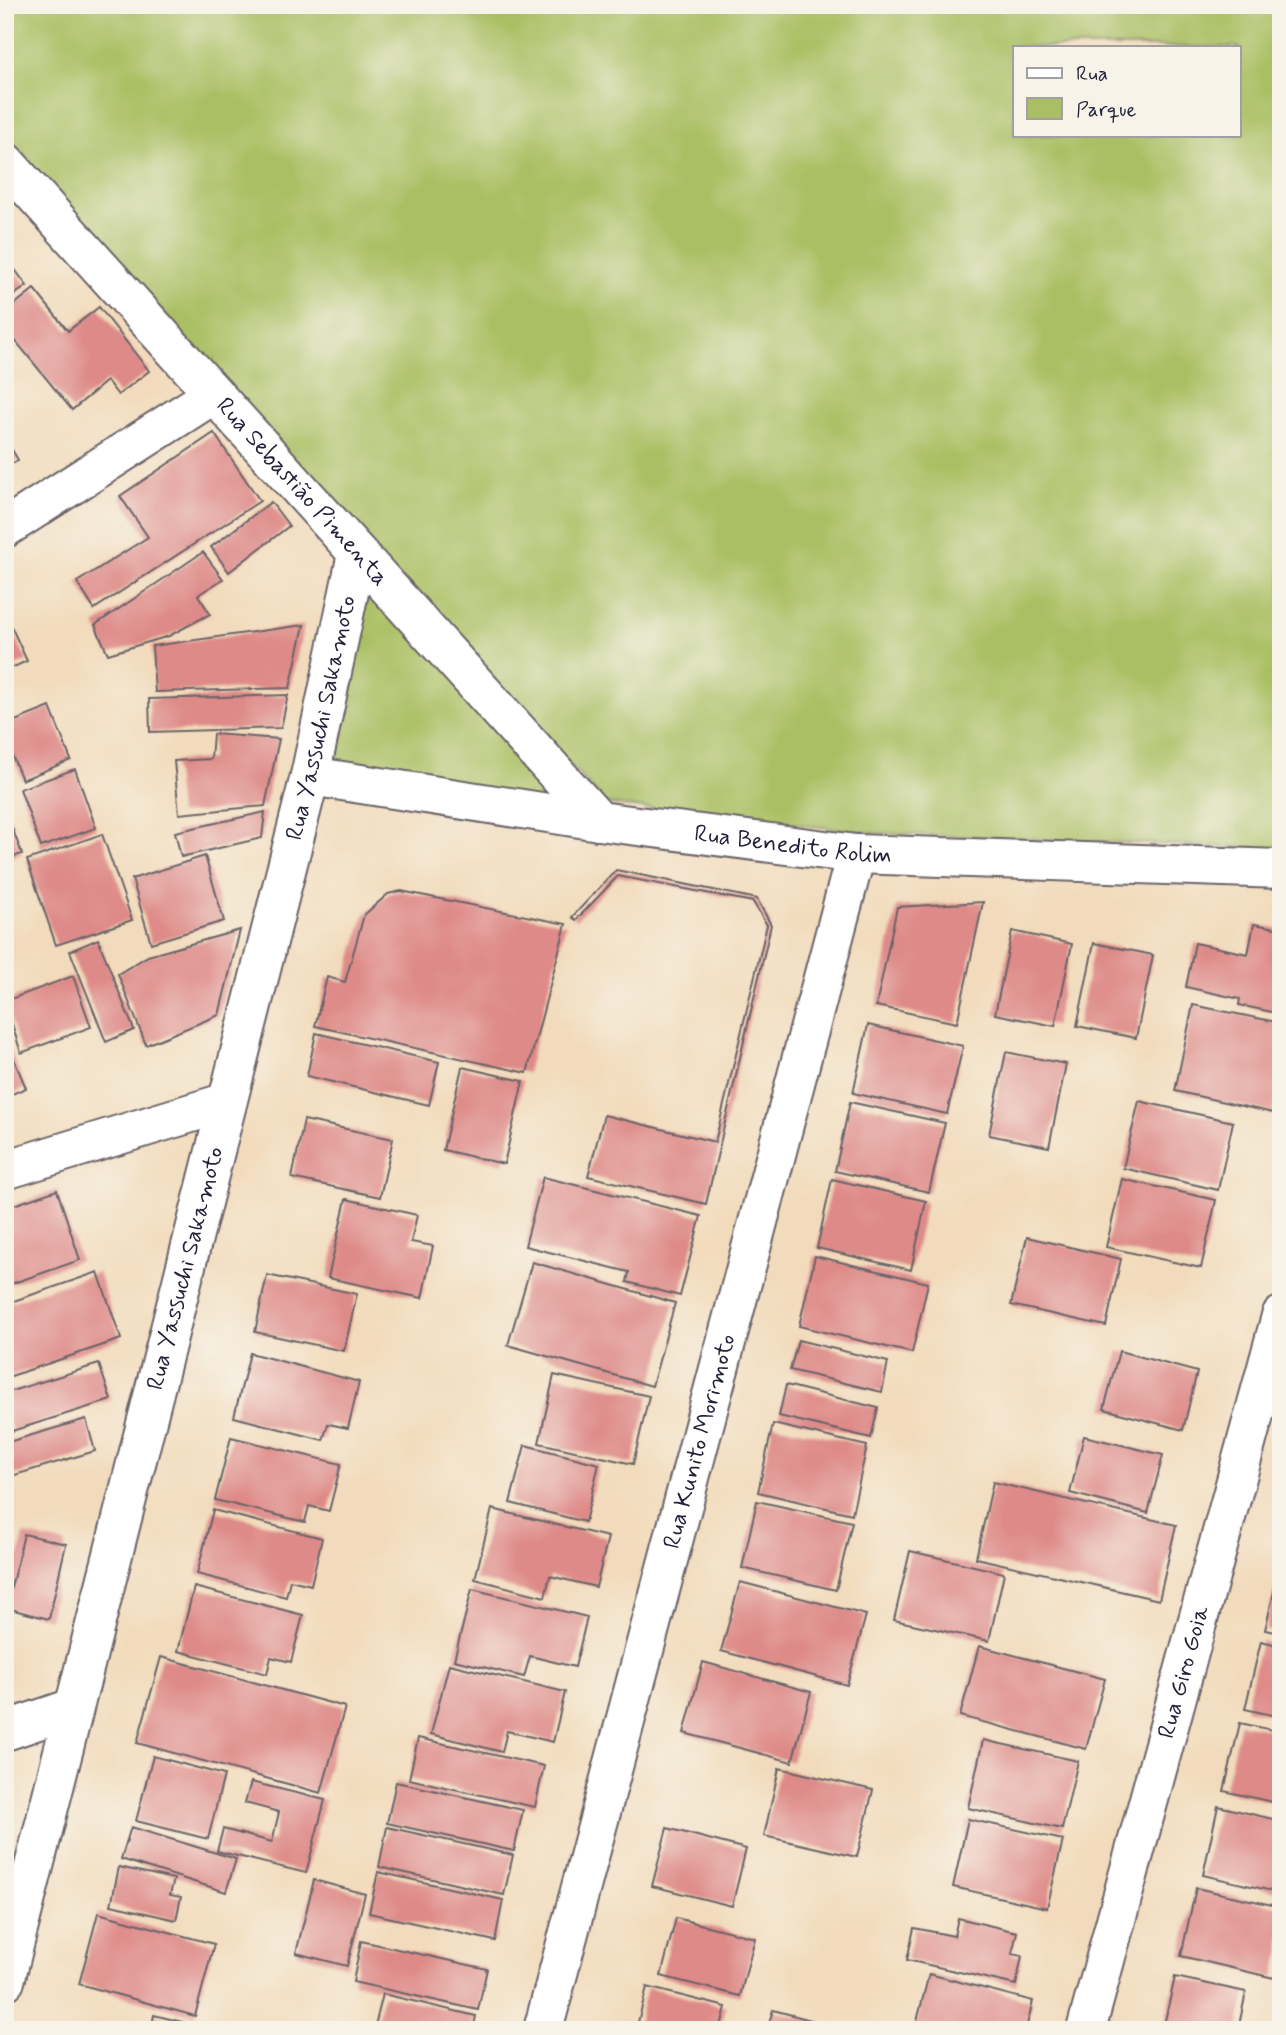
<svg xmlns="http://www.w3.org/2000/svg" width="1286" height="2035" font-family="Mynerve,sans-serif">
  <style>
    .green { fill: #aabf64; stroke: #667050; stroke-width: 2; fill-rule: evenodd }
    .building { fill: #de8a88 }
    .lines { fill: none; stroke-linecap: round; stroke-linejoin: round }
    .minor-casing { stroke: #6b6368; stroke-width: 42 }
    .minor { stroke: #fff; stroke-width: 38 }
    .labels { text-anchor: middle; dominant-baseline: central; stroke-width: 6; stroke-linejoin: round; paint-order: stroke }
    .street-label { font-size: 24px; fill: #22223b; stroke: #f7f3e8 }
  </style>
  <rect width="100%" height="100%" fill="#f7f3e8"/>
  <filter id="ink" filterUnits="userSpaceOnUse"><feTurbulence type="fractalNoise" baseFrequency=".0143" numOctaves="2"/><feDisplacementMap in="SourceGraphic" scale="14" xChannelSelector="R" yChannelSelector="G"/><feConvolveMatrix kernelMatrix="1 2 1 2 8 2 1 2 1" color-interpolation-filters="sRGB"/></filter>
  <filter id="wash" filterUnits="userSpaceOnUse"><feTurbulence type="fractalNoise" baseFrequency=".00686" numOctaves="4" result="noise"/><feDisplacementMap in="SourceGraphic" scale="28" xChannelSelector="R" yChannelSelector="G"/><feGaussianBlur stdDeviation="1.57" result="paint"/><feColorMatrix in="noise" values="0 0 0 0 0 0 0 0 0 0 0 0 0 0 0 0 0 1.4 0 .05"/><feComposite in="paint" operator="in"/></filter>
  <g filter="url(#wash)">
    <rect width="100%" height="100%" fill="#f2dbbc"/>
    <g class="green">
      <path d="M 5,5 L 1281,5 L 1281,849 L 875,833 L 606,804 L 374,551 L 5,134 ZM 1015,47 L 1239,47 L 1239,135 L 1015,135 Z"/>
      <path d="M 363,572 L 575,808 L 320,768 Z"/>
    </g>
    <g id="blocks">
      <g class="building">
        <path d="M 5,256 L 27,286 L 5,301 Z"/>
        <path d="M 34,289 L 68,331 L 99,307 L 149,371 L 118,395 L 107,381 L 72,410 L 5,328 L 5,312 Z"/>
        <path d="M 214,433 L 260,501 L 94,609 L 77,582 L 148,537 L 120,496 Z"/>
        <path d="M 5,438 L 18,460 L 5,468 Z"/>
        <path d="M 271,502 L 289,526 L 229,572 L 211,547 Z"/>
        <path d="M 203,552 L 223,579 L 198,595 L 210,614 L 169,636 L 108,654 L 95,625 Z"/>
        <path d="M 5,613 L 27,661 L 5,671 Z"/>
        <path d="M 304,625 L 290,688 L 155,692 L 152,646 Z"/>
        <path d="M 288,695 L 281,728 L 150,732 L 149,699 Z"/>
        <path d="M 50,707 L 71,760 L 22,780 L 5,738 L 5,725 Z"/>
        <path d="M 213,734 L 279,739 L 265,806 L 179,814 L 174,761 L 211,759 Z"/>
        <path d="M 75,769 L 96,828 L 41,847 L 20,789 Z"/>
        <path d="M 5,809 L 22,854 L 5,860 Z"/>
        <path d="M 265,812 L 262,838 L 181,857 L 175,832 Z"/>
        <path d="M 102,834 L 132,920 L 56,945 L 27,860 Z"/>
        <path d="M 205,856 L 224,921 L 151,943 L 132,879 Z"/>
        <path d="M 616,870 L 757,899 L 771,925 L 706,1204 L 588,1176 L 604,1115 L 715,1142 L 767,925 L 753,902 L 618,876 L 576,920 L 572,917 Z"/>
        <path d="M 401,891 L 566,924 L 527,1073 L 315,1026 L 327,977 L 345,982 L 364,915 L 388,894 Z"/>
        <path d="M 983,902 L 957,1023 L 876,1006 L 897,907 Z"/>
        <path d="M 1254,924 L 1281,929 L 1281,1014 L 1239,1005 L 1240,999 L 1186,987 L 1195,943 L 1248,954 Z"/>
        <path d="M 240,930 L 219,1015 L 146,1045 L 118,974 L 148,956 Z"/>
        <path d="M 1012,931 L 1072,944 L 1055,1026 L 995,1014 Z"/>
        <path d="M 98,939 L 134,1030 L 106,1042 L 70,951 Z"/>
        <path d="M 1094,943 L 1153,955 L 1136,1038 L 1077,1026 Z"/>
        <path d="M 73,976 L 91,1027 L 21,1053 L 5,1001 Z"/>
        <path d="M 1193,1005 L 1281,1023 L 1281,1075 L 1273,1113 L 1175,1091 Z"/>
        <path d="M 868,1025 L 963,1046 L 947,1114 L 853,1093 Z"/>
        <path d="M 316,1033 L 439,1062 L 429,1105 L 307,1076 Z"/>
        <path d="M 5,1038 L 26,1088 L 5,1097 Z"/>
        <path d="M 1006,1052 L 1066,1064 L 1049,1147 L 989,1135 Z"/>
        <path d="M 462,1067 L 523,1081 L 504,1164 L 443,1150 Z"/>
        <path d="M 1139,1101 L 1233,1122 L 1218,1190 L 1123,1168 Z"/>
        <path d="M 850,1102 L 945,1123 L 929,1192 L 835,1171 Z"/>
        <path d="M 304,1120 L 393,1139 L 380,1197 L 292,1178 Z"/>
        <path d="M 543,1177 L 701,1216 L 680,1296 L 627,1282 L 629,1272 L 525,1246 Z"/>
        <path d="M 832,1179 L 926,1201 L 911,1270 L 817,1248 Z"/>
        <path d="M 1122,1179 L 1216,1200 L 1201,1268 L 1106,1247 Z"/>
        <path d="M 57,1190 L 80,1260 L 5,1286 L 5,1208 Z"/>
        <path d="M 346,1199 L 417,1215 L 411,1242 L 433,1246 L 422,1298 L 328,1278 Z"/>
        <path d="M 1027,1237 L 1121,1259 L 1106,1326 L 1011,1305 Z"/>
        <path d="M 815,1256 L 928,1283 L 912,1353 L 799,1326 Z"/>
        <path d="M 532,1262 L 675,1303 L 652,1386 L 508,1345 Z"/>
        <path d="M 98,1272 L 121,1339 L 5,1378 L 5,1304 Z"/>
        <path d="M 267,1275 L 357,1294 L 344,1351 L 255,1332 Z"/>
        <path d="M 798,1340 L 888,1362 L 882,1392 L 790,1370 Z"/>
        <path d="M 1119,1351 L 1197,1372 L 1183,1430 L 1104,1409 Z"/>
        <path d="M 250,1353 L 359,1382 L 348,1428 L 328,1424 L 323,1440 L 234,1417 Z"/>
        <path d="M 99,1364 L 111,1400 L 12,1431 L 5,1411 L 5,1393 Z"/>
        <path d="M 554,1375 L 649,1396 L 633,1464 L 539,1443 Z"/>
        <path d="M 786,1385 L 878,1408 L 871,1438 L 779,1416 Z"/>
        <path d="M 86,1419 L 95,1451 L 5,1478 L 5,1443 Z"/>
        <path d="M 773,1424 L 867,1446 L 852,1514 L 758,1492 Z"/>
        <path d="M 1084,1436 L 1163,1455 L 1148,1513 L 1070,1493 Z"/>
        <path d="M 231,1437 L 341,1464 L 329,1511 L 309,1506 L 305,1522 L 215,1500 Z"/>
        <path d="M 525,1445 L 599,1464 L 585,1522 L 510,1503 Z"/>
        <path d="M 993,1482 L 1176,1525 L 1159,1600 L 976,1558 Z"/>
        <path d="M 757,1501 L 852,1522 L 836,1590 L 742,1568 Z"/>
        <path d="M 492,1509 L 608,1537 L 596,1587 L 550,1576 L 545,1597 L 475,1579 Z"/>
        <path d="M 213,1510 L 322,1538 L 311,1585 L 290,1580 L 286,1597 L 197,1574 Z"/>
        <path d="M 24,1534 L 66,1544 L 49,1619 L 6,1608 Z"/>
        <path d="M 910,1551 L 1004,1573 L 989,1641 L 894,1620 Z"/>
        <path d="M 1281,1562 L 1281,1633 L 1265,1630 Z"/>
        <path d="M 740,1582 L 866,1615 L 847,1685 L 721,1651 Z"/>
        <path d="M 194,1587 L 303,1615 L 291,1662 L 271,1657 L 267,1674 L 178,1651 Z"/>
        <path d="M 472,1589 L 587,1617 L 575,1667 L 530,1656 L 524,1677 L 454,1660 Z"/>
        <path d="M 1261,1641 L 1281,1646 L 1281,1717 L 1245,1709 Z"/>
        <path d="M 979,1646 L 1105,1679 L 1086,1749 L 960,1716 Z"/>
        <path d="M 161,1657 L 345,1707 L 321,1793 L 137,1743 Z"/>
        <path d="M 703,1662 L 811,1692 L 792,1762 L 684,1733 Z"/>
        <path d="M 449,1664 L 565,1692 L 553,1742 L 507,1731 L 502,1752 L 431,1734 Z"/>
        <path d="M 1240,1723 L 1281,1732 L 1281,1804 L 1224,1791 Z"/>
        <path d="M 418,1738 L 544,1766 L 535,1807 L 409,1779 Z"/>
        <path d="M 983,1740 L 1078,1761 L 1062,1829 L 968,1808 Z"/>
        <path d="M 153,1756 L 224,1775 L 208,1839 L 136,1821 Z"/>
        <path d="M 779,1768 L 873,1790 L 857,1857 L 764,1836 Z"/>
        <path d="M 251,1782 L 325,1800 L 306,1873 L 217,1851 L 223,1829 L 272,1842 L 279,1812 L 245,1803 Z"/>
        <path d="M 396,1782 L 523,1810 L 514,1851 L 387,1823 Z"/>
        <path d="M 1218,1806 L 1281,1821 L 1281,1893 L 1203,1875 Z"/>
        <path d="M 968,1819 L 1063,1840 L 1047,1908 L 953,1887 Z"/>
        <path d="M 131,1827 L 236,1859 L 226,1892 L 121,1859 Z"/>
        <path d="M 387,1827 L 513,1855 L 504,1895 L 379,1867 Z"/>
        <path d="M 667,1828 L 746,1849 L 732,1906 L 652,1886 Z"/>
        <path d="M 119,1867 L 174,1879 L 170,1895 L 181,1897 L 176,1920 L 111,1905 Z"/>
        <path d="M 378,1872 L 503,1900 L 495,1941 L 369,1913 Z"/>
        <path d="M 314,1880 L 365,1894 L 347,1966 L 296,1953 Z"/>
        <path d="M 1196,1888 L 1281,1907 L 1281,1950 L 1274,1978 L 1181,1956 Z"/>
        <path d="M 98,1913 L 214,1944 L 195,2016 L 79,1984 Z"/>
        <path d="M 676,1918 L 755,1938 L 740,1996 L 661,1976 Z"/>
        <path d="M 958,1918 L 1017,1932 L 1012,1954 L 1022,1956 L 1016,1985 L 907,1960 L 914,1928 L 954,1936 Z"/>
        <path d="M 361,1941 L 487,1969 L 478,2010 L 353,1982 Z"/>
        <path d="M 929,1974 L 1033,2001 L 1026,2029 L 1010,2025 L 1009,2030 L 915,2029 Z"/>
        <path d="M 1175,1977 L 1246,1992 L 1238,2030 L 1185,2030 L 1164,2025 Z"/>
        <path d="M 647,1987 L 726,2007 L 720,2030 L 636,2030 Z"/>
        <path d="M 383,1994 L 476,2016 L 473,2030 L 374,2030 Z"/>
        <path d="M 773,2010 L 815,2021 L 813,2030 L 767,2030 Z"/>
        <path d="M 154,2015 L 211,2029 L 211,2030 L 151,2030 Z"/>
      </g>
    </g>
  </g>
  <g filter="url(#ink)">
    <use href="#blocks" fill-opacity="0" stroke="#6b6368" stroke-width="2"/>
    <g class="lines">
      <defs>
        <g id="minor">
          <path id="s1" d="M 5,162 L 599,821"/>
          <path d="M 5,528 L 214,394"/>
          <path id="s2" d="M 310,776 L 599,821 L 856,854 L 1281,869"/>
          <path d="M 5,1170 L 227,1102"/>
          <path d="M 5,1731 L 73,1708"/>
          <path id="s3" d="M 5,1981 L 310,776 L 357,554"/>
          <path id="s4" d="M 543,2030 L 856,854"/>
          <path id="s5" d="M 1086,2030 L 1281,1316"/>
        </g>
      </defs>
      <use href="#minor" class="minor-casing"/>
      <use href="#minor" class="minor"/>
    </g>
  </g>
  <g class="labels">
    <g class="street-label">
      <text stroke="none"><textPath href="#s1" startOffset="444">Rua Sebastião Pimenta</textPath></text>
      <text stroke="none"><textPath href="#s3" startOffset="1302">Rua Yassuchi Sakamoto</textPath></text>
      <text stroke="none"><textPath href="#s2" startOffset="488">Rua Benedito Rolim</textPath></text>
      <text stroke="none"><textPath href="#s3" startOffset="735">Rua Yassuchi Sakamoto</textPath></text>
      <text stroke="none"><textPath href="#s4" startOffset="609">Rua Kunito Morimoto</textPath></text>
      <text stroke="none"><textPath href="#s5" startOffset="371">Rua Giro Goia</textPath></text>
    </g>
  </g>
  <rect width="1286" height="2035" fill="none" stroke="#f7f3e8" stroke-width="28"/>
  <rect x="1013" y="46" width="228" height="91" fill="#f7f3e8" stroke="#a29fa3" stroke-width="2"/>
  <rect x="1027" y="68" width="35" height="10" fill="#ffffff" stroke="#a29fa3" stroke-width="2"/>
  <text x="1076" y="80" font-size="21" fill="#22223b">Rua</text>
  <rect x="1027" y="98" width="35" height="21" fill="#aabf64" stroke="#a29fa3" stroke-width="2"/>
  <text x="1076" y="116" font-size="21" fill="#22223b">Parque</text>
</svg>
